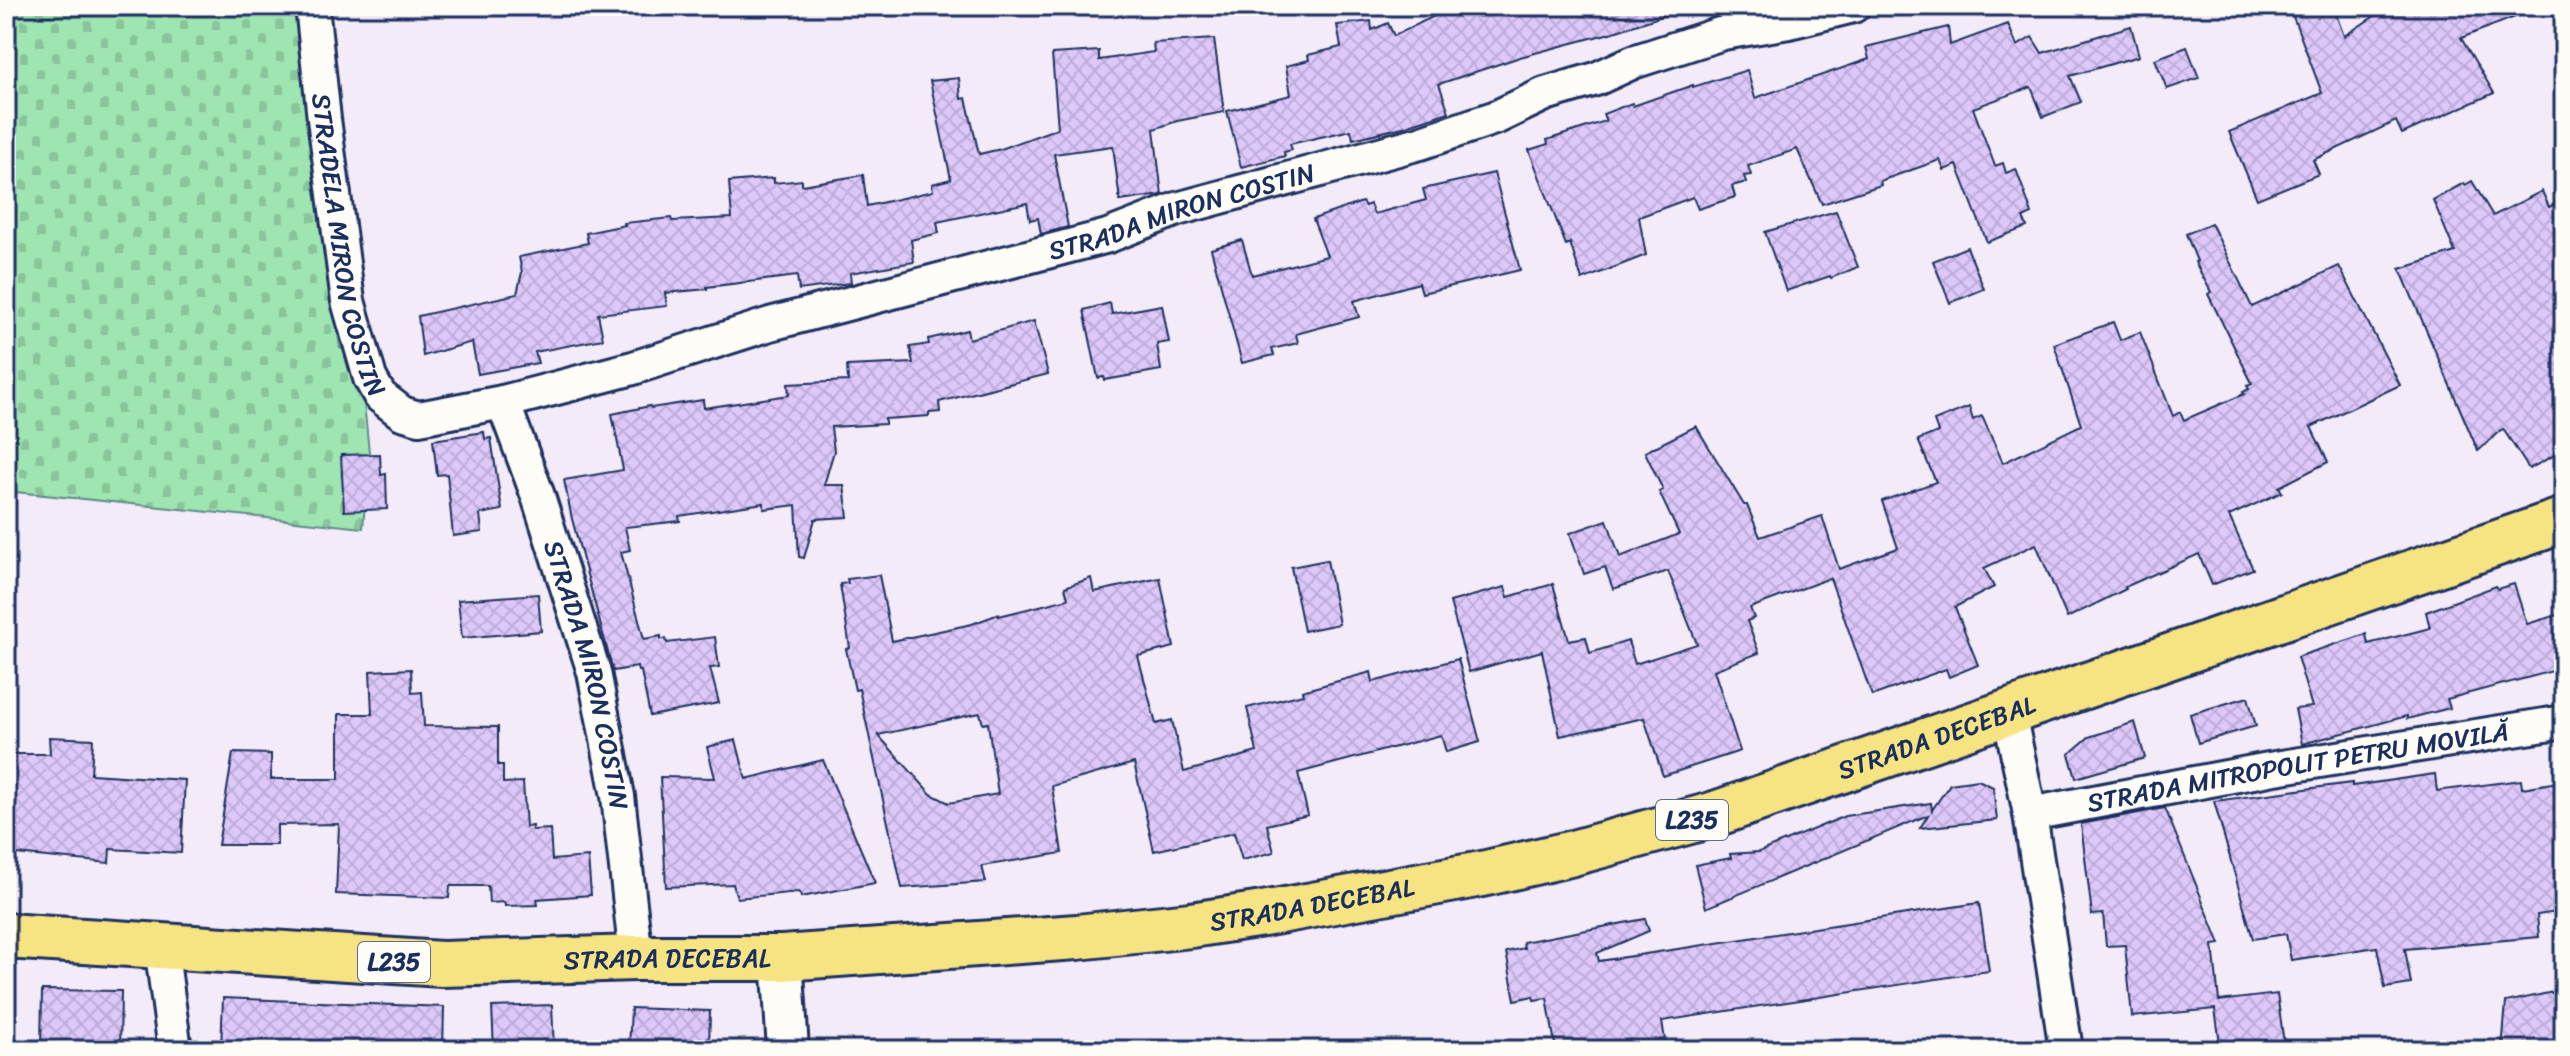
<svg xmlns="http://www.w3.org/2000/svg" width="2570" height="1056" font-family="Sriracha,sans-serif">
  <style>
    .cemetery { fill: url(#cemetery-stones); stroke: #5d8a88; stroke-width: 2 }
    .building { fill: url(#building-cross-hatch); stroke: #1b2f5e; stroke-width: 2; fill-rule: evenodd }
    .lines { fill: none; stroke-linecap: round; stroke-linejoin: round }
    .minor-casing { stroke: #1b2f5e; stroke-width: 38 }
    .tertiary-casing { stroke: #1b2f5e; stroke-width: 46 }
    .primary-casing { stroke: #1b2f5e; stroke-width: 50 }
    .minor { stroke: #fdfcf7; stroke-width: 32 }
    .tertiary { stroke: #fdfcf7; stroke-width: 40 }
    .primary { stroke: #f6e381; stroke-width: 44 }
    .labels { text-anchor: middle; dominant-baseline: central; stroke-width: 7; stroke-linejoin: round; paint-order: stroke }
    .shield { fill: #fdfcf7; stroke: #5f6c8c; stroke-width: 2 }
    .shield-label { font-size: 24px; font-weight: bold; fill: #1b2f5e }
    .street-label { font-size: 26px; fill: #1b2f5e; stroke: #fdfcf7 }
  </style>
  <defs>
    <pattern id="cemetery-stones" width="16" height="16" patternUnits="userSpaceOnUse" patternTransform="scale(2)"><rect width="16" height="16" fill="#9fe5b1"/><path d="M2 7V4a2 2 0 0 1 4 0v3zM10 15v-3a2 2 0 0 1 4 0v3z" fill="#88c59b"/></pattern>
    <pattern id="building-cross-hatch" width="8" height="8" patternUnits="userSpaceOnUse" patternTransform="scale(2)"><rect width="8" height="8" fill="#ddc8f9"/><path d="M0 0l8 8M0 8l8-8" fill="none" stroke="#bdacd8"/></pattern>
  </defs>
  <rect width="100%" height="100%" fill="#f3ecf8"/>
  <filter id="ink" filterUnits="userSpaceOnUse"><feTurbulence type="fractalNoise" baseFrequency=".0125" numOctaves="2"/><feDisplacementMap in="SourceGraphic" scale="16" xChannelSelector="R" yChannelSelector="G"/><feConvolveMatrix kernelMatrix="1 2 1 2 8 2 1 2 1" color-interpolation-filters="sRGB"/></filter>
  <g filter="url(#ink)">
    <path class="cemetery" d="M 6,6 L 296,6 L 340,348 L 353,349 L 364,403 L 369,452 L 363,528 L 6,491 Z"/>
    <g class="building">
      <path d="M 1454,6 L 1670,6 L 1671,13 L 1614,32 L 1520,57 L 1439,84 L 1449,112 L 1403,127 L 1353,139 L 1351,130 L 1290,144 L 1292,150 L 1284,152 L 1285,156 L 1241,167 L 1227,111 L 1291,95 L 1286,66 L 1309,60 L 1308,55 L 1341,47 L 1337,25 L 1371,21 L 1372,30 L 1388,23 L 1394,36 Z"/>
      <path d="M 2289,6 L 2333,6 L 2344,36 L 2390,6 L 2538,6 L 2538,8 L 2461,38 L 2494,93 L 2402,134 L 2396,121 L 2313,160 L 2319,174 L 2257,199 L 2229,132 L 2322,93 Z"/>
      <path d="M 2008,24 L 2017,46 L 2032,37 L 2042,53 L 2131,26 L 2139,56 L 2070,76 L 2081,102 L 2043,117 L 2031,87 L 1973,108 L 1995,166 L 2003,163 L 2006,173 L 2016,169 L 2032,214 L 2023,218 L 2027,227 L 1987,242 L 1957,165 L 1944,170 L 1940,160 L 1880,181 L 1881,185 L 1822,204 L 1797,149 L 1748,166 L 1751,175 L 1744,176 L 1746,182 L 1732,186 L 1735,197 L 1698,209 L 1693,197 L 1639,217 L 1646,255 L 1582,280 L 1570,243 L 1566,245 L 1529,150 L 1548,144 L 1547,140 L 1606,121 L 1603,114 L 1632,103 L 1633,106 L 1693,85 L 1693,87 L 1747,70 L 1755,98 L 1869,59 L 1866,47 L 1948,27 L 1950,45 Z"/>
      <path d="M 1214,39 L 1224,112 L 1177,121 L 1154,129 L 1162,195 L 1120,201 L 1113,146 L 1054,154 L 1068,227 L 1041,234 L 1038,218 L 1030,220 L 1027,203 L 937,222 L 939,233 L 911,240 L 914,262 L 850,273 L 851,283 L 799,290 L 797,276 L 707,287 L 707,289 L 665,293 L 667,306 L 598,314 L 603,339 L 535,352 L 538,363 L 478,374 L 472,342 L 423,356 L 418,316 L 517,294 L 522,272 L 519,257 L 588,243 L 586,233 L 625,225 L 624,223 L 671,218 L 672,221 L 732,218 L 729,182 L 774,178 L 774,183 L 802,180 L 802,185 L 863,175 L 867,206 L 933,191 L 932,184 L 951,179 L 930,81 L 959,78 L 961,99 L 966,98 L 979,154 L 1001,149 L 1058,128 L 1052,54 L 1099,51 L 1099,60 L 1154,52 L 1153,43 Z"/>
      <path d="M 2187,47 L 2199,78 L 2167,89 L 2155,59 Z"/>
      <path d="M 1494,173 L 1520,270 L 1422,293 L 1419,283 L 1354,301 L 1359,317 L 1296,334 L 1298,343 L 1272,349 L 1274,355 L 1242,363 L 1211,249 L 1242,240 L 1252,275 L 1327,256 L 1313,219 L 1362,202 L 1365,206 L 1370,204 L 1374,214 L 1426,200 L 1423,189 Z"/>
      <path d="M 2472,181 L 2493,216 L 2542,191 L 2549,207 L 2564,199 L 2564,450 L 2529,469 L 2503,429 L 2478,451 L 2400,269 L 2455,252 L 2433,200 L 2464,183 L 2465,185 Z"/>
      <path d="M 1836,211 L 1858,267 L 1831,278 L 1830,276 L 1786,291 L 1765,232 Z"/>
      <path d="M 2211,223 L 2252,307 L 2339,266 L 2400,385 L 2311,427 L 2328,462 L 2279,487 L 2282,492 L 2229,516 L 2253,569 L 2212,585 L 2199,554 L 2125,587 L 2126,589 L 2067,618 L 2036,544 L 1984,568 L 1994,587 L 1955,607 L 1978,665 L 1949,677 L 1946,669 L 1872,696 L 1830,578 L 1750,608 L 1754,618 L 1747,621 L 1759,653 L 1714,670 L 1740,751 L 1663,776 L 1644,718 L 1560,736 L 1542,651 L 1469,672 L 1450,602 L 1505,587 L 1508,597 L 1553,584 L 1569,640 L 1586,637 L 1590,653 L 1628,641 L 1635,664 L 1697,644 L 1668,571 L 1613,589 L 1605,567 L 1584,574 L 1570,533 L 1607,520 L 1620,557 L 1679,534 L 1659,492 L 1663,490 L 1645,452 L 1696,426 L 1744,505 L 1747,505 L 1760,537 L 1822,516 L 1839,569 L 1898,548 L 1882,501 L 1936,482 L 1918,440 L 1938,432 L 1934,421 L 1969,407 L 1973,420 L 1982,416 L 2003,463 L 2081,425 L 2054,344 L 2113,322 L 2120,340 L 2140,332 L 2173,416 L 2180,412 L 2184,420 L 2244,394 L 2243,392 L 2249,389 L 2247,385 L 2252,383 L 2208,294 L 2211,292 L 2195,262 L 2197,261 L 2186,234 Z"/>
      <path d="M 1967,247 L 1984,289 L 1950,303 L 1933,261 Z"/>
      <path d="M 1110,303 L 1112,314 L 1162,305 L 1169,342 L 1157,344 L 1161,370 L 1105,380 L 1104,377 L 1098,378 L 1084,310 Z"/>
      <path d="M 1034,321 L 1048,374 L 939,402 L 940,412 L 929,413 L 929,416 L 885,419 L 885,424 L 831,427 L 834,451 L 824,485 L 844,485 L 848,517 L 815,519 L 804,558 L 799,557 L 796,505 L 764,509 L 764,503 L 679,516 L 680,521 L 625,527 L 630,550 L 621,552 L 644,639 L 661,636 L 661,639 L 666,639 L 667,643 L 715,637 L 719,667 L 710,668 L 719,703 L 650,716 L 641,671 L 638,671 L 637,667 L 613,671 L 572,519 L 564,480 L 623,470 L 612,414 L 650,406 L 651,408 L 703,400 L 704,408 L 789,395 L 788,384 L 848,381 L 847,366 L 913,363 L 910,347 L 929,344 L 928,339 L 967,330 L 969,339 Z"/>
      <path d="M 484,432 L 485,439 L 491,438 L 502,510 L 480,514 L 482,532 L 453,536 L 447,474 L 437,475 L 433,440 Z"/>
      <path d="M 380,454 L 381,475 L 386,474 L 387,509 L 344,511 L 341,455 Z"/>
      <path d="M 1327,560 L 1339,624 L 1304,631 L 1291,567 Z"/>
      <path d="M 879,575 L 892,641 L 972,624 L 999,614 L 999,616 L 1068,599 L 1065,587 L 1091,578 L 1094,592 L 1160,578 L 1174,647 L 1138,656 L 1156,724 L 1172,720 L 1184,772 L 1257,752 L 1247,708 L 1303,694 L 1302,691 L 1371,672 L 1373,682 L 1458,659 L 1480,742 L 1446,752 L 1441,735 L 1298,773 L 1308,815 L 1267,825 L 1274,852 L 1242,860 L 1234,833 L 1154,851 L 1134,763 L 1052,786 L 1062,853 L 982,866 L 986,882 L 902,888 L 859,689 L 855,690 L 846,649 L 850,648 L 840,584 L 848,583 L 847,579 ZM 980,713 L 983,724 L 988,723 L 998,794 L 949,803 L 931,794 L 878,735 Z"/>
      <path d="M 2514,584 L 2527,624 L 2564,613 L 2564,668 L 2447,699 L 2450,708 L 2407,719 L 2407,716 L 2302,744 L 2295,709 L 2312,707 L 2297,657 L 2366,634 L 2368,644 L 2430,628 L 2426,612 L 2496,586 L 2497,589 Z"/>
      <path d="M 538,594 L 541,631 L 462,638 L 458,600 Z"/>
      <path d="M 411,669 L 412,693 L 422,692 L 424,726 L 498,727 L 498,765 L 503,765 L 503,783 L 523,782 L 526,827 L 532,826 L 532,830 L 550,829 L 552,860 L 588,857 L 591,895 L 537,899 L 538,905 L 505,906 L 504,902 L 489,903 L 488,886 L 450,886 L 449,898 L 336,894 L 339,824 L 277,825 L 277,845 L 218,845 L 233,753 L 271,754 L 271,779 L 339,779 L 339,714 L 372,714 L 370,671 Z"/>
      <path d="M 2248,697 L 2256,726 L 2198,743 L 2190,714 Z"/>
      <path d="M 2135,722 L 2145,758 L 2076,778 L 2069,754 L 2089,737 Z"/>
      <path d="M 49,737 L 93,739 L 91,774 L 185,780 L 181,853 L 110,849 L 109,863 L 6,853 L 9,756 L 11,754 L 50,754 Z"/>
      <path d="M 736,740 L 746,779 L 823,760 L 875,883 L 801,897 L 799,892 L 737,898 L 733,884 L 666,887 L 660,777 L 715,778 L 707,747 Z"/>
      <path d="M 2435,774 L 2437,791 L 2521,780 L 2522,788 L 2564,781 L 2564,911 L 2537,915 L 2539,937 L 2405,949 L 2411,984 L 2385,988 L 2377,947 L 2291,960 L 2286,934 L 2253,939 L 2214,801 L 2352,783 L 2352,786 Z"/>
      <path d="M 1978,780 L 1993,787 L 1997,820 L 1920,828 L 1928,815 L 1706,908 L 1695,865 L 1731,858 L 1730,854 L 1759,852 L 1845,816 L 1931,803 L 1932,810 L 1950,784 Z"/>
      <path d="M 2165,808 L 2220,944 L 2213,945 L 2219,1001 L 2277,994 L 2285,1050 L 2221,1050 L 2215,1009 L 2132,1017 L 2125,945 L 2106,946 L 2103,914 L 2092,915 L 2081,824 Z"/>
      <path d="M 1979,903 L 1989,971 L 1662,1021 L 1666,1047 L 1649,1050 L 1556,1050 L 1547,998 L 1534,1000 L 1533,996 L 1515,1000 L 1506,952 L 1524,948 L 1523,942 L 1645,919 L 1649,931 L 1597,953 L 1599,961 Z"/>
      <path d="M 42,990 L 121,991 L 120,1050 L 41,1050 Z"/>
      <path d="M 2553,992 L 2553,994 L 2564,993 L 2564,1050 L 2502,1050 L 2506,1002 Z"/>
      <path d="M 223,998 L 444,1007 L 443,1050 L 221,1050 Z"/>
      <path d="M 552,1005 L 554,1050 L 494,1050 L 492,1007 Z"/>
      <path d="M 631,1008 L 710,1011 L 709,1050 L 629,1050 Z"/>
    </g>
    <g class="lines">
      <defs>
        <g id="minor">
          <path id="s1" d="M 312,6 L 324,119 L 348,301 L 370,378 L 380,396 L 402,413 L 419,418 L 503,402 L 633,368 L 770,324 L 1108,236 L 1177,209 L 1420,143 L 1497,117 L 1545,94 L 1596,79 L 1633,62 L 1723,33 L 1789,22 L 1853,6"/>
          <path id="s2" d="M 503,402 L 538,496 L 594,672 L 618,796 L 636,958"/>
          <path d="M 2009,713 L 2030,814 L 2066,1050"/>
          <path id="s3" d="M 2030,814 L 2269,769 L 2564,722"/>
          <path d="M 161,946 L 175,1050"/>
        </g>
        <path id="tertiary" d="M 782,958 L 788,1050"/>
        <g id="primary">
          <path id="s4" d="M 6,936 L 442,964 L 636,958 L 782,958 L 1077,937 L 1191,925 L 1263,914 L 1482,874 L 1569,854 L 1712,815 L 2564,520"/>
        </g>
      </defs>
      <use href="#minor" class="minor-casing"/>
      <use href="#tertiary" class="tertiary-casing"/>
      <use href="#primary" class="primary-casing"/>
      <use href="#minor" class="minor"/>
      <use href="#tertiary" class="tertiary"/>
      <use href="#primary" class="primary"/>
    </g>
  </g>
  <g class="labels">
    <g class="shield">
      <rect x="1656" y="800" width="72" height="40" rx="6"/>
      <rect x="358" y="942" width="72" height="40" rx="6"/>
    </g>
    <g class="shield-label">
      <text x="1692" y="820">L235</text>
      <text x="394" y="962">L235</text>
    </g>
    <g class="street-label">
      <text stroke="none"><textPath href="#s1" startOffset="1234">STRADA MIRON COSTIN</textPath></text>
      <text stroke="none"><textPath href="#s1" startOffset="242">STRADELA MIRON COSTIN</textPath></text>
      <text stroke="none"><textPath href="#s2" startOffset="286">STRADA MIRON COSTIN</textPath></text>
      <text stroke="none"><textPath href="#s4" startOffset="1958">STRADA DECEBAL</textPath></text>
      <text stroke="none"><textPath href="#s3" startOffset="272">STRADA MITROPOLIT PETRU MOVILĂ</textPath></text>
      <text stroke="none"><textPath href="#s4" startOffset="1310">STRADA DECEBAL</textPath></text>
      <text stroke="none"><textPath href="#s4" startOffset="662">STRADA DECEBAL</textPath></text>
    </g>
  </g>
  <rect width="2570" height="1056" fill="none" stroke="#fdfcf7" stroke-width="32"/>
  <rect x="16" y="16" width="2538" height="1024" fill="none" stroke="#1b2f5e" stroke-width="3" filter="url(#ink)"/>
</svg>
